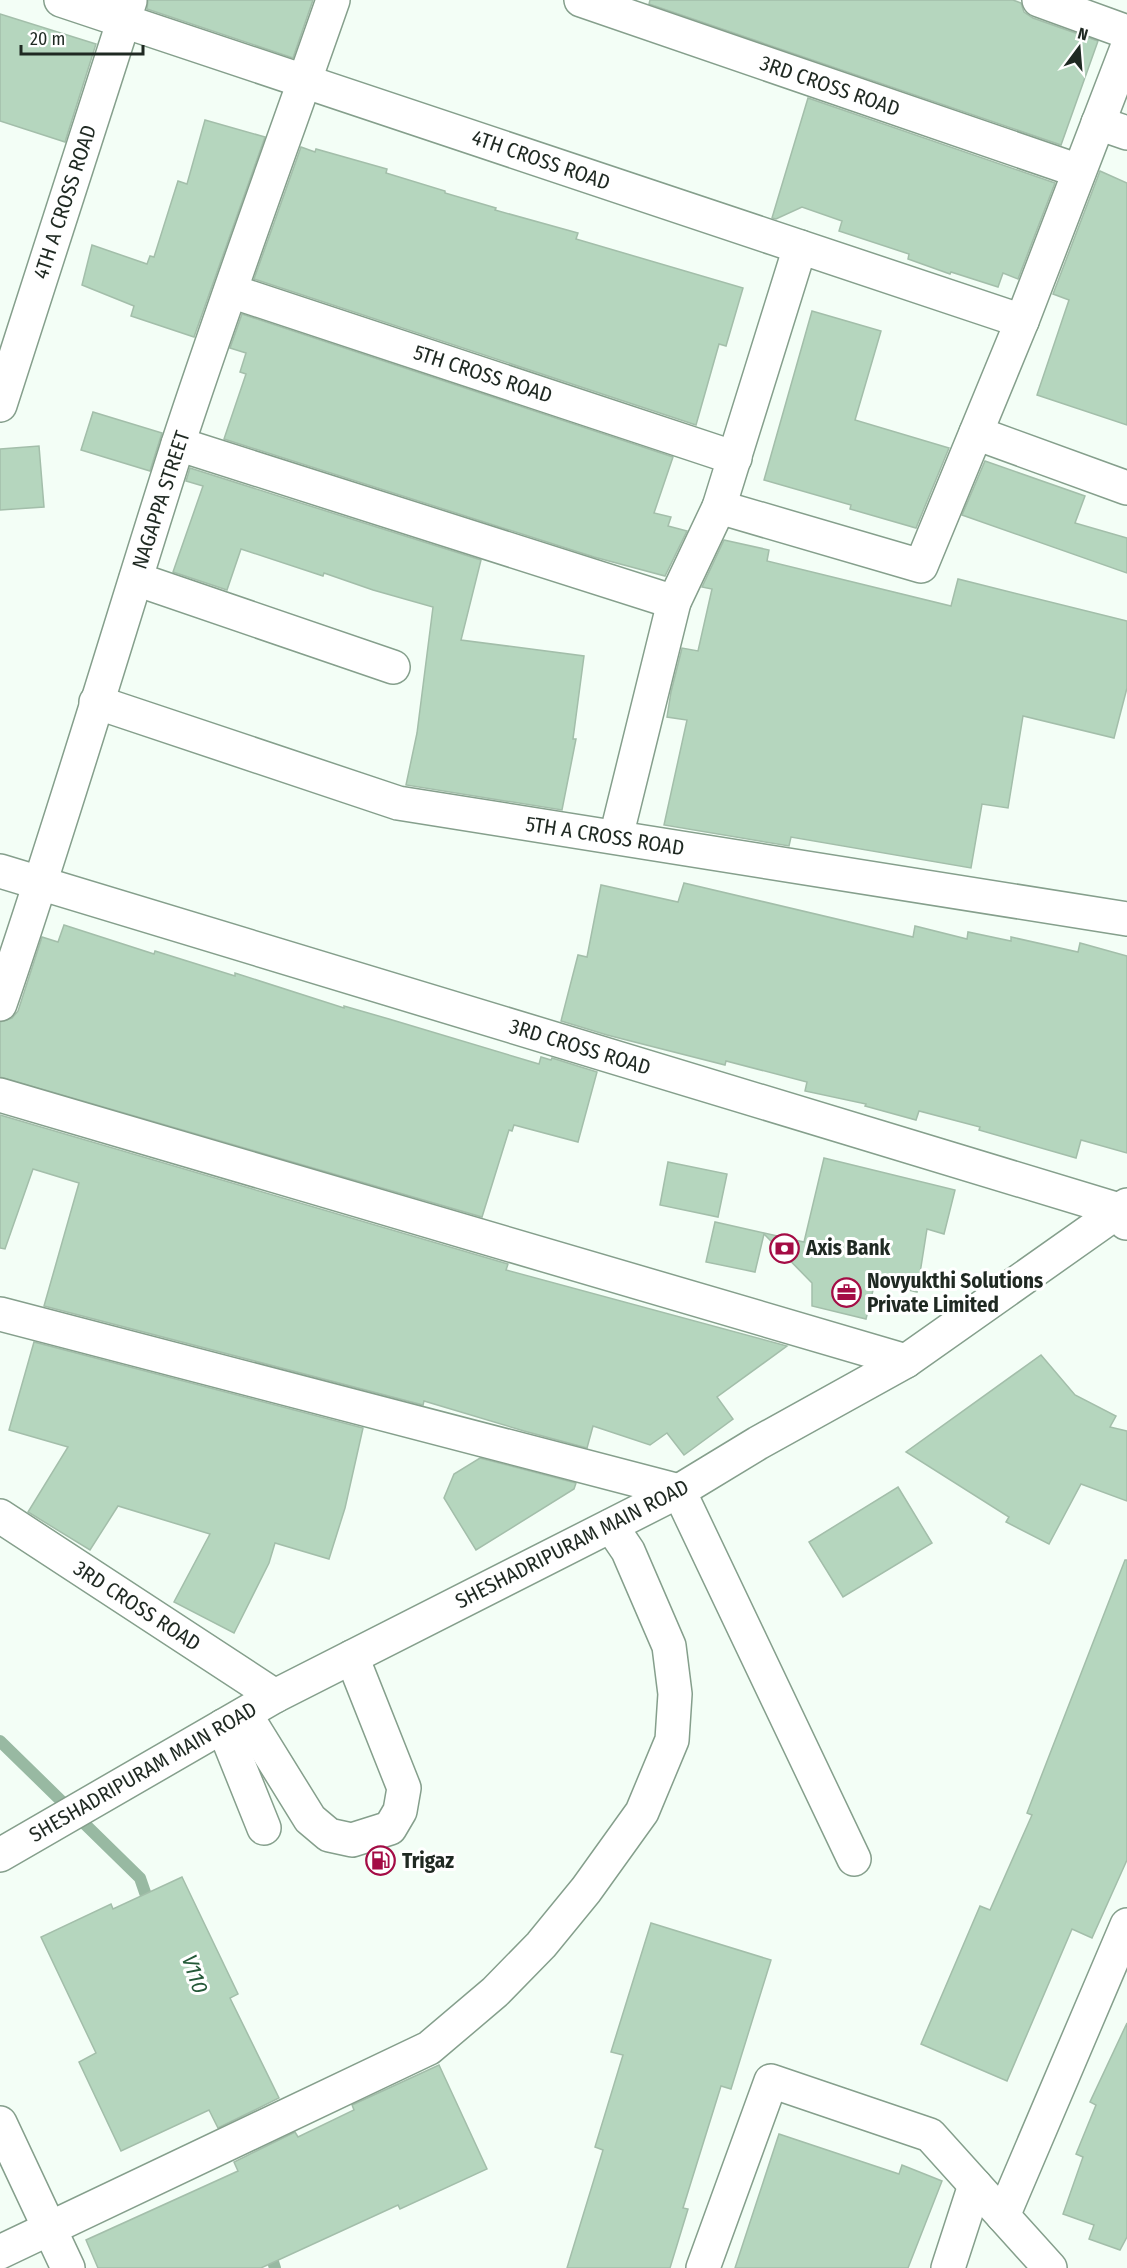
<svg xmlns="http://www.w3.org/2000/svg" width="1127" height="2268" font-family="'Fira Sans Condensed',sans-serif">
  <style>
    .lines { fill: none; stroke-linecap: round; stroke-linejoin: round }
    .stream { stroke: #98b9a2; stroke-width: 12 }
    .building { fill: #b5d6be; stroke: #a3beaa; stroke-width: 1.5 }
    .minor-casing { stroke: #859f8c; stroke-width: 36 }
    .minor { stroke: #fff; stroke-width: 33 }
    .labels { text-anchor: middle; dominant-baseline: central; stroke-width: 6; stroke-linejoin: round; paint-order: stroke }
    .street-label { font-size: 21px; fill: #1f2922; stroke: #fff }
    .poi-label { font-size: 21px; font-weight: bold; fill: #1f2922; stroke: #fff; text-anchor: start }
    .water-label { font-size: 22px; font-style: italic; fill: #245938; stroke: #fff }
  </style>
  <rect width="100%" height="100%" fill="#f3fef6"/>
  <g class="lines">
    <g class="stream">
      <path d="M 0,1741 L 140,1878 L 151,1910"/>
      <path d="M 268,2246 L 275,2268"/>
    </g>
  </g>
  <g class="building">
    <path d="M 148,0 L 313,0 L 293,58 L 147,9 Z"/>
    <path d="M 650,0 L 1013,0 L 1021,3 L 1024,12 L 1033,18 L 1098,41 L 1061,145 L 649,4 Z"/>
    <path d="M 0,14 L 96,44 L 65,142 L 0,121 Z"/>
    <path d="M 808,98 L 1055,183 L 1018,279 L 1003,273 L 998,287 L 951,272 L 950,274 L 908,259 L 909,254 L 839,231 L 842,221 L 802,207 L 776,219 L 772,218 Z"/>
    <path d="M 205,120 L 265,137 L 194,337 L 131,316 L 134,306 L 82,285 L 92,245 L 147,264 L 150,256 L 154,257 L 178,181 L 187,184 Z"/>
    <path d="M 301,147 L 315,152 L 316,149 L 387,169 L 386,173 L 445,191 L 445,193 L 496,208 L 495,210 L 578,233 L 576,239 L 743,288 L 726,346 L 719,344 L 696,425 L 254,279 Z"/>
    <path d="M 1100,171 L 1127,183 L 1127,425 L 1037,395 L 1069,300 L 1053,294 Z"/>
    <path d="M 812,311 L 881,331 L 855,420 L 949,448 L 916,528 L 850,509 L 851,505 L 764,480 Z"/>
    <path d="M 242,314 L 673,457 L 654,513 L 671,517 L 668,526 L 687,531 L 665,576 L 594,557 L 224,439 L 246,374 L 240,372 L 246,353 L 230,348 Z"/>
    <path d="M 93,412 L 162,433 L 150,471 L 81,450 Z"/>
    <path d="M 39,446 L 44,507 L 0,510 L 0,449 Z"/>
    <path d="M 985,461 L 1085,496 L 1075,523 L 1127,538 L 1127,573 L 962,515 Z"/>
    <path d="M 190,468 L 481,560 L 461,640 L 584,656 L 573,739 L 576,739 L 562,810 L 406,785 L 417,733 L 433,607 L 373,590 L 324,573 L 323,576 L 241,549 L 227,590 L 173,572 L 203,486 L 186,481 Z"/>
    <path d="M 724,540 L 769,550 L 767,561 L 951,606 L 958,579 L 1127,621 L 1127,688 L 1114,738 L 1023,716 L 1008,808 L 982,804 L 971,868 L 791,837 L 789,846 L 664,825 L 687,720 L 667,717 L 671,692 L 682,648 L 698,651 L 712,589 L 702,587 Z"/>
    <path d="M 684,883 L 913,937 L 915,926 L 967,939 L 968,932 L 1011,941 L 1011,937 L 1078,952 L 1080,943 L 1127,956 L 1127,1153 L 1081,1140 L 1076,1158 L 979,1130 L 980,1127 L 919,1111 L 916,1120 L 865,1106 L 866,1104 L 805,1091 L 807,1082 L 726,1061 L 725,1065 L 607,1035 L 561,1021 L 578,955 L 587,957 L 601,885 L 678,902 Z"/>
    <path d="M 64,925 L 154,954 L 155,951 L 235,976 L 235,973 L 344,1008 L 344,1006 L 389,1019 L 539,1064 L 541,1057 L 551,1060 L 552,1058 L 597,1072 L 578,1142 L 514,1125 L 512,1131 L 509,1130 L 482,1217 L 0,1077 L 0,1022 L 12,1018 L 18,1011 L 42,937 L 58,942 Z"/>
    <path d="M 0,1115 L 508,1264 L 506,1270 L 787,1346 L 717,1397 L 733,1419 L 684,1455 L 667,1433 L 650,1445 L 593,1426 L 587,1448 L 524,1431 L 424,1401 L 423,1405 L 44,1306 L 79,1183 L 33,1169 L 5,1249 L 0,1248 Z"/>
    <path d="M 824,1158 L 955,1190 L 944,1234 L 927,1229 L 917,1292 L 875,1282 L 866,1319 L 812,1306 L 812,1283 L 764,1234 L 755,1272 L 706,1262 L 715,1222 L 804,1242 Z"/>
    <path d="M 668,1162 L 727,1174 L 718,1217 L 660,1205 Z"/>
    <path d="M 34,1342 L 363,1428 L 345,1508 L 329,1559 L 275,1543 L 269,1563 L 234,1633 L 174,1602 L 210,1534 L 118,1506 L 90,1550 L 28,1512 L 68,1447 L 9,1430 Z"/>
    <path d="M 1041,1355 L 1075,1395 L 1116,1416 L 1110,1427 L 1127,1431 L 1127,1501 L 1081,1484 L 1049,1544 L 1006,1522 L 1009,1517 L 906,1452 Z"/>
    <path d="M 480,1458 L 576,1483 L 574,1489 L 476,1550 L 444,1498 L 454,1474 Z"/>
    <path d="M 898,1487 L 932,1543 L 843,1597 L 809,1542 Z"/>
    <path d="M 1125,1560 L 1127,1560 L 1127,1860 L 1092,1938 L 1072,1929 L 1007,2081 L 921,2044 L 980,1906 L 990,1910 L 1032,1815 L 1027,1813 Z"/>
    <path d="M 182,1877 L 238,1994 L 230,1998 L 279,2098 L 218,2128 L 209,2110 L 121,2151 L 79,2062 L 96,2053 L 41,1937 L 111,1904 L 113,1909 Z"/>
    <path d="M 651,1923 L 771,1960 L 731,2089 L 721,2086 L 683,2208 L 688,2209 L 670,2268 L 567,2268 L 603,2150 L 595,2147 L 623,2055 L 611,2052 Z"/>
    <path d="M 1127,2023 L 1127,2237 L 1120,2250 L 1089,2239 L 1094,2225 L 1063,2214 L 1083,2157 L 1076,2154 L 1096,2105 L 1090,2102 Z"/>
    <path d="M 439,2065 L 487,2169 L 400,2209 L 398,2205 L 261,2268 L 98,2268 L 86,2240 L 238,2171 L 234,2162 L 295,2132 L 298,2137 L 354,2110 L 352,2105 Z"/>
    <path d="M 779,2134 L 899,2174 L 902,2165 L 942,2181 L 908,2268 L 735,2268 Z"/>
  </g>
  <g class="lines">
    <defs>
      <g id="minor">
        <path d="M 61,0 L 1022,321"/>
        <path d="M 581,0 L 1079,171"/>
        <path d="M 1039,0 L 1127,32"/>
        <path d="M 1098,123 L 1127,133"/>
        <path d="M 231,291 L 735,458"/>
        <path d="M 0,405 L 130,1"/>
        <path d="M 976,433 L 1127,488"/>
        <path d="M 178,444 L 674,602"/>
        <path d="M 719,507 L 921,566 L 1022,321 L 1127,48"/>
        <path d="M 136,579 L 393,667"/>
        <path d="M 96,702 L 398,803 L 1127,919"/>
        <path d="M 616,837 L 674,602 L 719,507 L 800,247"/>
        <path d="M 0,871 L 1119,1210 L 1126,1223"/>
        <path d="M 0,1004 C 63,820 118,632 177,447 C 226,297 281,149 333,0"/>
        <path d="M 0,1095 L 906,1361"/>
        <path d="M 0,1314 L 679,1491 L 854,1859"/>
        <path d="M 0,1516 L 275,1696"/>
        <path d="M 245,1714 L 310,1819 L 329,1835 L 352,1840 L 390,1828 L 400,1811 L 404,1788 L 352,1657"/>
        <path d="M 223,1726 L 264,1828"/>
        <path d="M 0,1855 L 275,1696 L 679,1491 L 758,1443 L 906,1361 L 1127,1205"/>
        <path d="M 0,2123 L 68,2268"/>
        <path d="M 1003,2216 L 1127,1925"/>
        <path d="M 0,2252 L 429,2048 L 495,1992 L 541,1945 L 586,1890 L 642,1812 L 672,1740 L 675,1694 L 669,1646 L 628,1551 L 611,1526"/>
        <path d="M 703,2268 L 771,2081 L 930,2135 L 1050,2268"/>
        <path d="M 948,2268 L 975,2185"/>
      </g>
    </defs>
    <use href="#minor" class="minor-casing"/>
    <use href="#minor" class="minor"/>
  </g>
  <defs>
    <symbol id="bank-ring" viewBox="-11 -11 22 22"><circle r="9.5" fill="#fff" stroke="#a40c45" stroke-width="1.5"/><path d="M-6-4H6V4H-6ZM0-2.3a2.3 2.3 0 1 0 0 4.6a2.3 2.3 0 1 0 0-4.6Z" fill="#a40c45"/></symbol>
    <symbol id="office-ring" viewBox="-11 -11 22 22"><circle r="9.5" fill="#fff" stroke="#a40c45" stroke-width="1.5"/><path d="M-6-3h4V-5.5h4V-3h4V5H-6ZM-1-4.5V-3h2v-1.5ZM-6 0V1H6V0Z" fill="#a40c45"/></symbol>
    <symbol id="fuel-ring" viewBox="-11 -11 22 22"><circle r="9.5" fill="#fff" stroke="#a40c45" stroke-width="1.5"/><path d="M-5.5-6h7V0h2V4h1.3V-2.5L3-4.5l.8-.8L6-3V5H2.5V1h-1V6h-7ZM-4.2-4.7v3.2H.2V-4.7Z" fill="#a40c45"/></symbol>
  </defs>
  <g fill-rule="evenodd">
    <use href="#bank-ring" x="768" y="1232" width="33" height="33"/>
    <use href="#office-ring" x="830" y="1276" width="33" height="33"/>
    <use href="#fuel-ring" x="364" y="1844" width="33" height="33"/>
  </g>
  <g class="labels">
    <g class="street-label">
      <text transform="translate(830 86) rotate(19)">3RD CROSS ROAD</text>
      <text transform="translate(541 160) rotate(19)">4TH CROSS ROAD</text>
      <text transform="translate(65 202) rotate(-72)">4TH A CROSS ROAD</text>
      <text transform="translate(483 374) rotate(18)">5TH CROSS ROAD</text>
      <text transform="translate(161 500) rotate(-72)">NAGAPPA STREET</text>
      <text transform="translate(605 836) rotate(9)">5TH A CROSS ROAD</text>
      <text transform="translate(580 1047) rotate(17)">3RD CROSS ROAD</text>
      <text transform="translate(572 1544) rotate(-27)">SHESHADRIPURAM MAIN ROAD</text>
      <text transform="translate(137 1606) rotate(33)">3RD CROSS ROAD</text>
      <text transform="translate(143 1772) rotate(-30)">SHESHADRIPURAM MAIN ROAD</text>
    </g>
    <g class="poi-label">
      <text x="806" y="1248">Axis Bank</text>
      <text x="867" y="1281">Novyukthi Solutions<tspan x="867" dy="24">Private Limited</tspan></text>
      <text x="402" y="1861">Trigaz</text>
    </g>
    <g class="water-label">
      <text transform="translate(195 1974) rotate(71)">V110</text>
    </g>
  </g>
  <g transform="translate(1079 48) rotate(16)" stroke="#ffffff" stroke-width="4.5" paint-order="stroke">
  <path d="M0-4.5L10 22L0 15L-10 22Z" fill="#1f2922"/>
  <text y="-9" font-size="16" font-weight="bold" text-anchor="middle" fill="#1f2922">N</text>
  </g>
  <path d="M21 45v9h122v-9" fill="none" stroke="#1f2922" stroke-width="3"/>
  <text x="30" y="45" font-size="18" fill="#1f2922" stroke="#ffffff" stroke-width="4.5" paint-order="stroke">20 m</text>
</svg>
